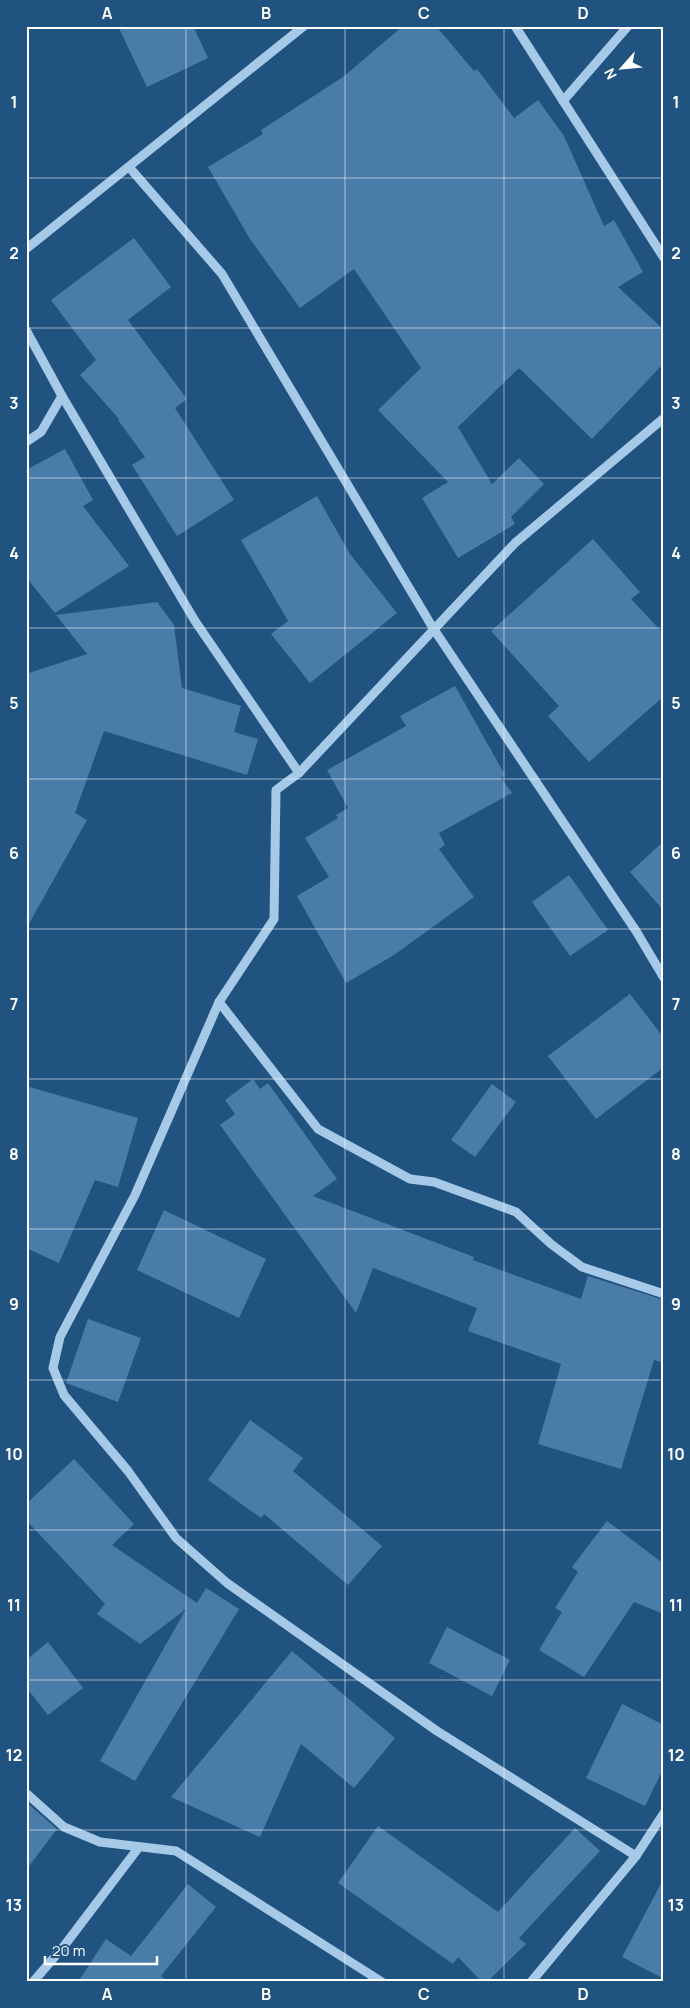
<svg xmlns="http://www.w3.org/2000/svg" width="690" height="2008" font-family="Manrope,sans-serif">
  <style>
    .building { fill: #4a7ca9 }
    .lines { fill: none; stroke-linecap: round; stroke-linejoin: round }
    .minor { stroke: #a7c9e8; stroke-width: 9 }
    .grid { fill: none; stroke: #fff; stroke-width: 1; stroke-opacity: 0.55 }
    .neatline { fill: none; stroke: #fff; stroke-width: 2 }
    .grid-label { font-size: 16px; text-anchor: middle; font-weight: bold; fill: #fff }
  </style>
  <rect width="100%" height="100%" fill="#215380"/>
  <g class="building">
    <path d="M 118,26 L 193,26 L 208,58 L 147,87 Z"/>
    <path d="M 403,26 L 436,26 L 474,71 L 477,69 L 514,118 L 538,100 L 564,136 L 604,226 L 614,220 L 643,272 L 618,287 L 664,330 L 664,363 L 592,439 L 519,368 L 458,427 L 492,484 L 519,458 L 544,484 L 511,517 L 515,524 L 458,558 L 422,498 L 448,482 L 378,410 L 421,368 L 354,269 L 300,308 L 250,239 L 208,167 L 263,134 L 261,130 L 343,77 Z"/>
    <path d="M 134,238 L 171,287 L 128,320 L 187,399 L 175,408 L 234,500 L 177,536 L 132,465 L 145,457 L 118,420 L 119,419 L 80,375 L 96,360 L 51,300 Z"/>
    <path d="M 65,449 L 93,500 L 83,506 L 129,566 L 55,613 L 26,577 L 26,470 Z"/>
    <path d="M 317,496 L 350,554 L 397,613 L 310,683 L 271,634 L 288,621 L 241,540 Z"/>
    <path d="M 593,539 L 640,592 L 631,599 L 664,634 L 664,696 L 589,762 L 548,716 L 559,706 L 491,631 Z"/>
    <path d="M 157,602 L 174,625 L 182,688 L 241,706 L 234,732 L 258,739 L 247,775 L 104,731 L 75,813 L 87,820 L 26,929 L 26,674 L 87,654 L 56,615 Z"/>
    <path d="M 455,686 L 505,775 L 501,778 L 512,793 L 439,833 L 445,845 L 439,849 L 474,897 L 394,955 L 346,983 L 297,896 L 329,877 L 305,838 L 338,818 L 336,815 L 348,808 L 327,770 L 406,726 L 400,716 Z"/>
    <path d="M 664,841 L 664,911 L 630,872 Z"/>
    <path d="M 569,875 L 608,930 L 570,956 L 532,902 Z"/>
    <path d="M 630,994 L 664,1038 L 664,1067 L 596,1119 L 548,1056 Z"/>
    <path d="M 253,1079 L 260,1089 L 268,1083 L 337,1179 L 313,1196 L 474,1257 L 473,1260 L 581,1299 L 588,1276 L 664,1300 L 664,1363 L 654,1360 L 621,1469 L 538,1444 L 561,1364 L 468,1331 L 477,1308 L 373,1268 L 356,1313 L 220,1125 L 235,1114 L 225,1100 Z"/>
    <path d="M 492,1084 L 516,1102 L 475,1157 L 451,1140 Z"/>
    <path d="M 26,1086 L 138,1118 L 118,1187 L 95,1180 L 59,1263 L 26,1248 Z"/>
    <path d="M 164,1210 L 266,1259 L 239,1318 L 137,1270 Z"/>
    <path d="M 88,1319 L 141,1338 L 118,1402 L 66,1383 Z"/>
    <path d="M 250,1420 L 303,1458 L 293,1471 L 382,1546 L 348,1585 L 264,1514 L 261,1518 L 208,1480 Z"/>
    <path d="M 74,1459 L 134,1524 L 112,1545 L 197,1603 L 206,1588 L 239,1609 L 135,1781 L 100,1761 L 186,1609 L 140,1644 L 97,1614 L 105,1604 L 26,1520 L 26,1504 Z"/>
    <path d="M 607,1521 L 664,1564 L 664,1614 L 634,1602 L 584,1677 L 539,1650 L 562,1612 L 555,1608 L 578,1572 L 572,1567 Z"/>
    <path d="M 447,1627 L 510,1660 L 492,1696 L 429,1663 Z"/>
    <path d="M 48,1642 L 83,1688 L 48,1715 L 26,1687 L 26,1660 Z"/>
    <path d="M 292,1651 L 395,1738 L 354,1788 L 301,1744 L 260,1837 L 171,1797 Z"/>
    <path d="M 622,1704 L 664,1725 L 664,1767 L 645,1806 L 586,1778 Z"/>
    <path d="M 26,1802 L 57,1829 L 26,1870 Z"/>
    <path d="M 378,1826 L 498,1912 L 575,1828 L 600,1851 L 519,1938 L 526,1944 L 487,1982 L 482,1982 L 458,1957 L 453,1964 L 338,1883 Z"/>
    <path d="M 664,1878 L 664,1979 L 622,1957 Z"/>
    <path d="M 188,1884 L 216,1907 L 161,1976 L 169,1982 L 78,1982 L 106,1939 L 131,1956 Z"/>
  </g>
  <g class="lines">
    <g class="minor">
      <path d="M 515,26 L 664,258"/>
      <path d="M 563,101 L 628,26"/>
      <path d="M 129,167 L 222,274 L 433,628 L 636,931 L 664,978"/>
      <path d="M 26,249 L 304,26"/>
      <path d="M 26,330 L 62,396 L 195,621 L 299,773"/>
      <path d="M 26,442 L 41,432 L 62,396"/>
      <path d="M 219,1002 L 318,1129 L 410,1179 L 434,1182 L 516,1212 L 551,1244 L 582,1267 L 664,1294"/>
      <path d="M 26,1793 L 64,1827 L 100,1842 L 176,1851 L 382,1982"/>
      <path d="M 636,1856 L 437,1731 L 227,1583 L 176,1538 L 128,1471 L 64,1395 L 53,1368 L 60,1337 L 135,1195 L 219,1002 L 274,919 L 276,790 L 299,773 L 515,543 L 664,418"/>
      <path d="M 33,1982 L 64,1946 L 139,1847"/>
      <path d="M 531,1982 L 636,1856 L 664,1813"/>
    </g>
  </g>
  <path class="grid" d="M 186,26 L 186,1982M 345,26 L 345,1982M 504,26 L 504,1982M 26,178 L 664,178M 26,328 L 664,328M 26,478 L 664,478M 26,628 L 664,628M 26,779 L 664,779M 26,929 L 664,929M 26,1079 L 664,1079M 26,1229 L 664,1229M 26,1380 L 664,1380M 26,1530 L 664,1530M 26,1680 L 664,1680M 26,1830 L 664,1830"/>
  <rect width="690" height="2008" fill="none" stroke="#215380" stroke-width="55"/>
  <g transform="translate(622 68) rotate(243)" stroke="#215380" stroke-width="4" paint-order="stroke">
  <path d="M0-4L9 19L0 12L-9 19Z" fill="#ffffff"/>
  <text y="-8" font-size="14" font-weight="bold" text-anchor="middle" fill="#ffffff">N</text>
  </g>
  <path d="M45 1956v8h112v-8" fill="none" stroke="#ffffff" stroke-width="2.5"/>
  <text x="52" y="1956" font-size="15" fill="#ffffff" stroke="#215380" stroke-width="4" paint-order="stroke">20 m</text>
  <rect x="28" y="28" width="634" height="1952" class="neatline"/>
  <g class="grid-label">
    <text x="107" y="19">A</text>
    <text x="266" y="19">B</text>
    <text x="424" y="19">C</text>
    <text x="583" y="19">D</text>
    <text x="14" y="108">1</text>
    <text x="676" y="108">1</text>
    <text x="14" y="259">2</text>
    <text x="676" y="259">2</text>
    <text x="14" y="409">3</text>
    <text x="676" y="409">3</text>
    <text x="14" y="559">4</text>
    <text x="676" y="559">4</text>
    <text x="14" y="709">5</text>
    <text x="676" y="709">5</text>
    <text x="14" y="859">6</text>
    <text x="676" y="859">6</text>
    <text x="14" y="1010">7</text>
    <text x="676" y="1010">7</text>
    <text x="14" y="1160">8</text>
    <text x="676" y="1160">8</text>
    <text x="14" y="1310">9</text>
    <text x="676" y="1310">9</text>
    <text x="14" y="1460">10</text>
    <text x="676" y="1460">10</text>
    <text x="14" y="1611">11</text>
    <text x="676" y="1611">11</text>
    <text x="14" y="1761">12</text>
    <text x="676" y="1761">12</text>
    <text x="14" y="1911">13</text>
    <text x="676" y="1911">13</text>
    <text x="107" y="2000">A</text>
    <text x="266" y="2000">B</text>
    <text x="424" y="2000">C</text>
    <text x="583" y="2000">D</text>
  </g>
</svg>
